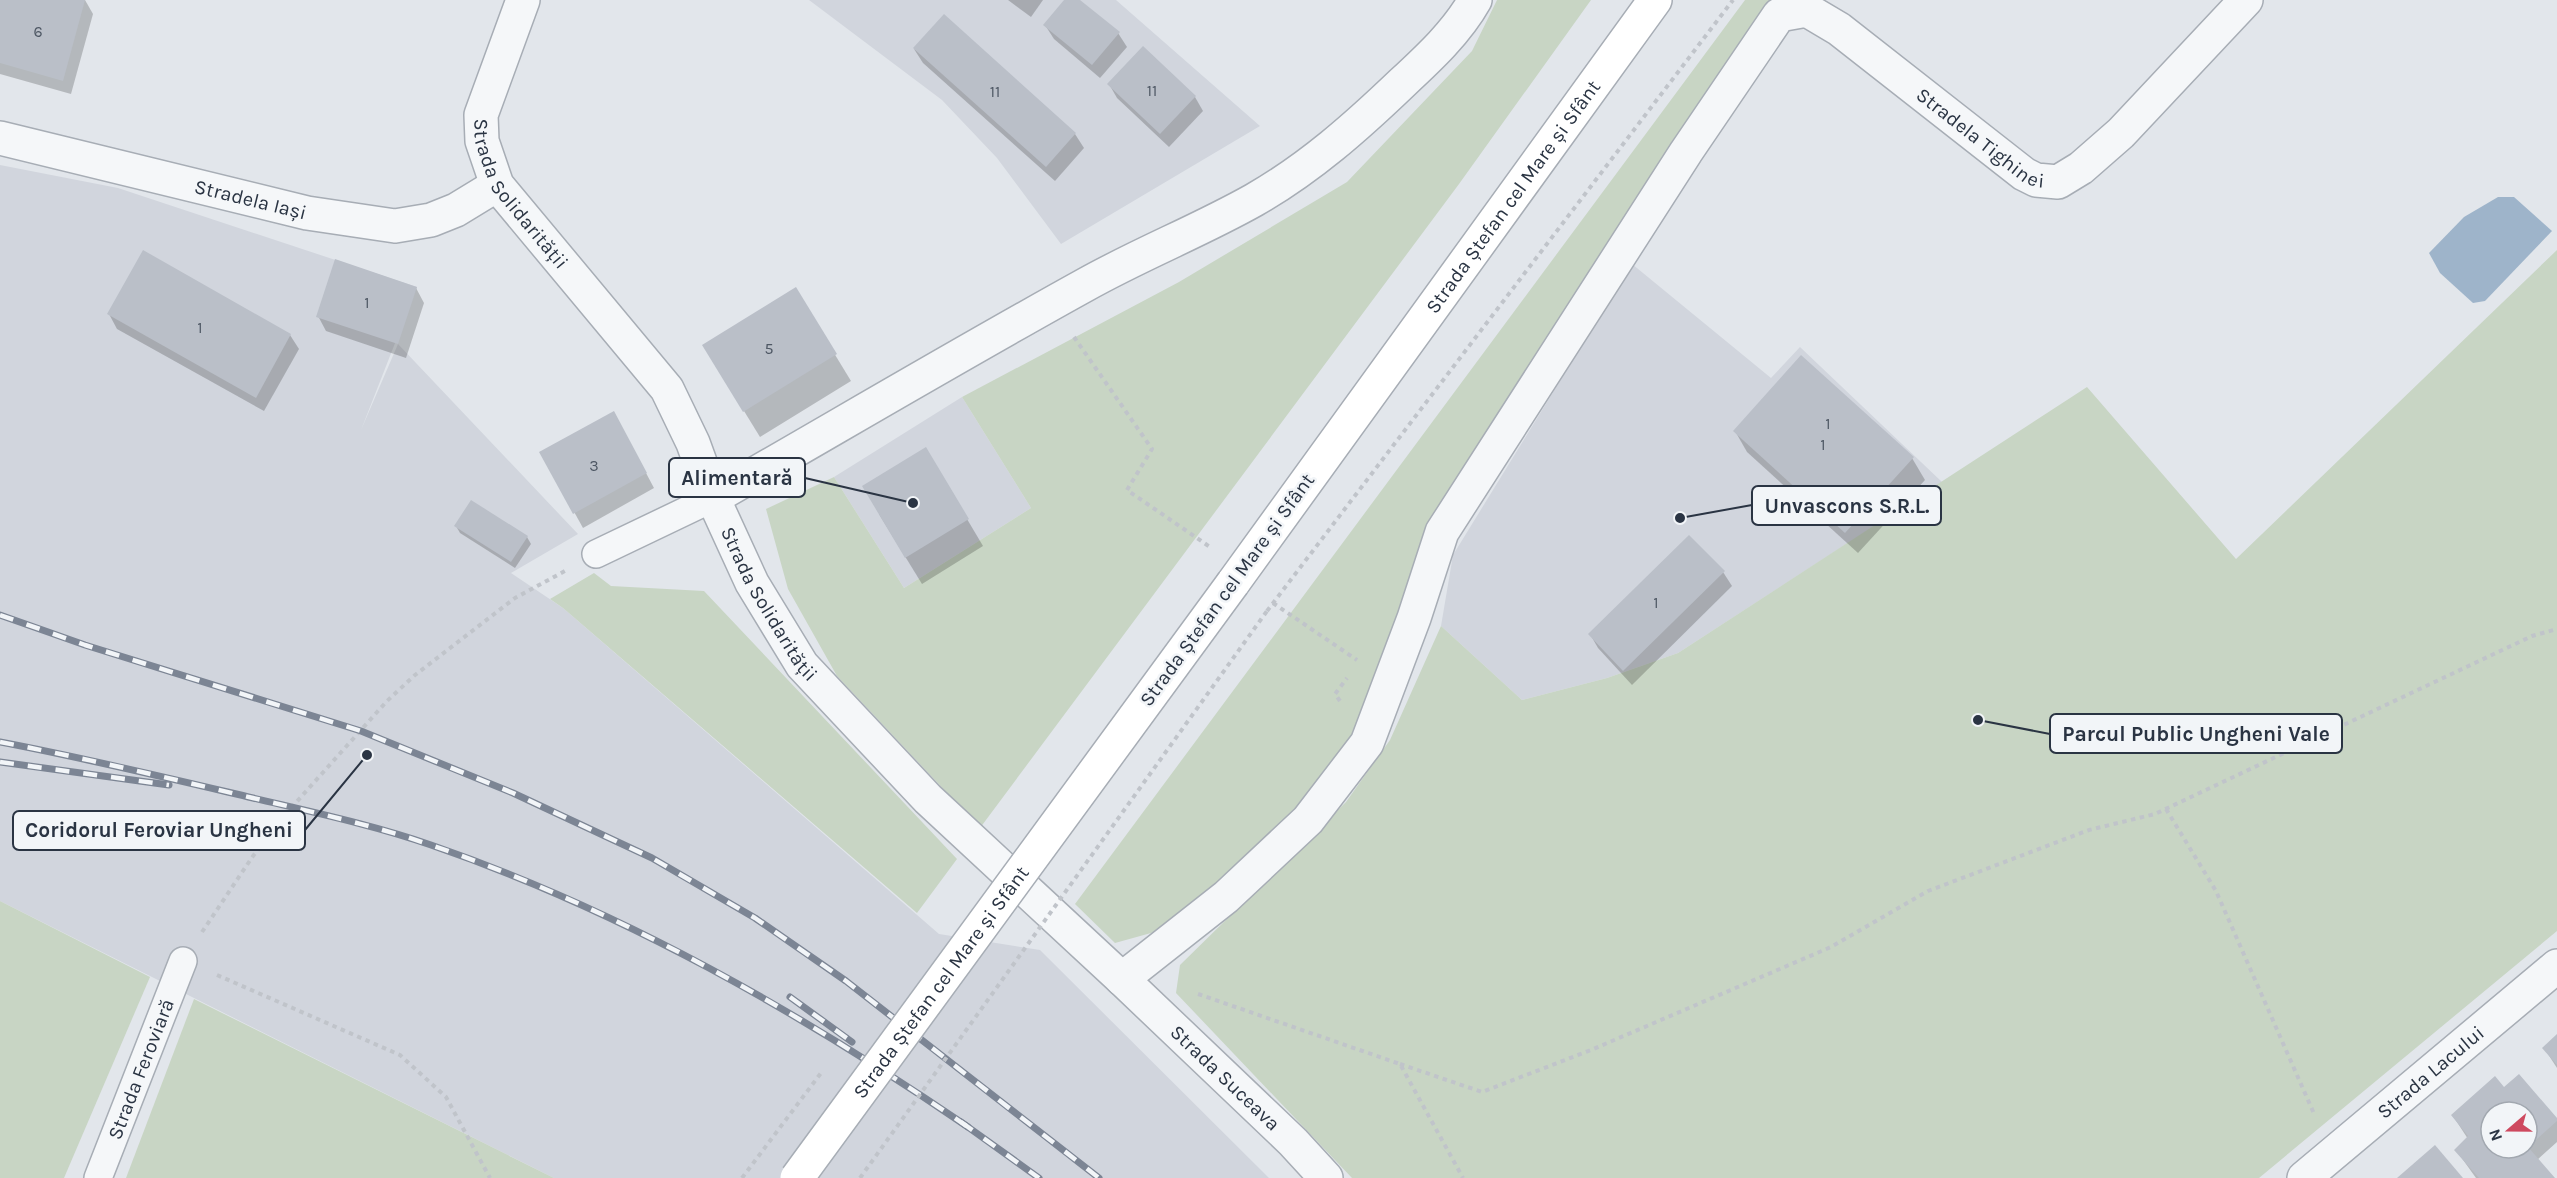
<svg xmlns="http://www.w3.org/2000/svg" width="2557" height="1178" font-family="Karla,sans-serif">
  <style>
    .built { fill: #d1d5dd }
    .green { fill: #c8d5c4 }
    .water { fill: #9eb4ca }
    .shadow { fill: #0003; fill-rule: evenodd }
    .building { fill: #babfc8; fill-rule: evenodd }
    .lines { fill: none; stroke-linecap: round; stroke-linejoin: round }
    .service-casing { stroke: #a7adb5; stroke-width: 30 }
    .minor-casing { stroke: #a7adb5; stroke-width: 36 }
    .secondary-casing { stroke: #a7adb5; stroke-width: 36 }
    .path { stroke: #c0c4ca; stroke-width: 4; stroke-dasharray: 4.5 4.5; stroke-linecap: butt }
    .service { stroke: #f5f7f9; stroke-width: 27 }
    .minor { stroke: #f5f7f9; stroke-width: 33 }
    .secondary { stroke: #fff; stroke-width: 33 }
    .rail-casing { stroke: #7c8594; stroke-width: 7 }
    .rail { stroke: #f2f5f8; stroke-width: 4.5; stroke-dasharray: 14; stroke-linecap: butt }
    .secondary-bridge-casing { stroke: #a7adb5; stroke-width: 36; stroke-linecap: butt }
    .path-bridge { stroke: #c0c4ca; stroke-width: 4; stroke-dasharray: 4.5 4.5; stroke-linecap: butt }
    .secondary-bridge { stroke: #fff; stroke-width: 33 }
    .labels { text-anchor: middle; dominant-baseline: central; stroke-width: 5; stroke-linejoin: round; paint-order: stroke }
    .number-label { font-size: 16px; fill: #4e5764 }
    .street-label { font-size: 20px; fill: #2a3443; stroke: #f2f5f8 }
    .leader { fill: none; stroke: #2a3443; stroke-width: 2 }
    .callout-dot { fill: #2a3443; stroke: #f2f5f8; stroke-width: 2 }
    .callout { fill: #f2f5f8; stroke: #2a3443; stroke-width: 2 }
    .callout-label { font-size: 21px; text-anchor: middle; font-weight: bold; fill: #2a3443 }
  </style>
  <rect width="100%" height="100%" fill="#e2e6eb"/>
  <g class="built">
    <path d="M 809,0 L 1116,0 L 1260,126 L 1061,244 L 997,158 L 942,100 Z"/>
    <path d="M 0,165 L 118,188 L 417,287 L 361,430 L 398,344 L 578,534 L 511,573 L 563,608 L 939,934 L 1040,950 L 1269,1178 L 554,1178 L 0,901 Z"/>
    <path d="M 1632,264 L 1771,378 L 1800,347 L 1942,482 L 1678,653 L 1607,678 L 1522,700 L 1441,626 L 1453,555 Z"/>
    <path d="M 962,397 L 1031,508 L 904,588 L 834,477 Z"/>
  </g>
  <g class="green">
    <path d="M 1497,0 L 1591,0 L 1459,184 L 980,828 L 837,676 L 788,589 L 766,509 L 834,477 L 904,588 L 1031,508 L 962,397 L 1179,282 L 1347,182 L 1472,51 Z"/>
    <path d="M 1745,0 L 1775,0 L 1429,526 L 1350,750 L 1301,808 L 1169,928 L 1115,943 L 1075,904 Z"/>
    <path d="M 2557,250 L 2557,931 L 2259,1178 L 1352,1178 L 1176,993 L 1180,965 L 1346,802 L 1390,740 L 1441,626 L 1522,700 L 1607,678 L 1678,653 L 2087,387 L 2236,559 Z"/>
    <path d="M 594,573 L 611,586 L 704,591 L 957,859 L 917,913 L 563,608 L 550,599 Z"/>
    <path d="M 0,901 L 150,977 L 64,1178 L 0,1178 Z"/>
    <path d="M 194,999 L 554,1178 L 126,1178 Z"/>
  </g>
  <path class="water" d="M 2498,197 L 2514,197 L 2552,231 L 2485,301 L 2473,303 L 2440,273 L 2429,253 L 2464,217 Z"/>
  <g class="shadow">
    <path d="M 0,0 L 85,0 L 93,14 L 71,94 L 0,74 Z"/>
    <path d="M 1008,0 L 1043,0 L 1031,17 Z"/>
    <path d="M 1066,0 L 1078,0 L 1118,33 L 1127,47 L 1100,78 L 1054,39 L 1045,25 Z"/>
    <path d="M 914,49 L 1075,134 L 1084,148 L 1055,181 L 923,63 Z"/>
    <path d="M 1109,84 L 1195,97 L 1203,111 L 1169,147 L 1117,98 Z"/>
    <path d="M 416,288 L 424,303 L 406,358 L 326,331 L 318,316 Z"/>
    <path d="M 795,289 L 851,381 L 760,437 L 720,372 Z"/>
    <path d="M 109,314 L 290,335 L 299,349 L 264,411 L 117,329 Z"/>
    <path d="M 622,428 L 654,488 L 583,528 L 541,452 Z"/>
    <path d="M 1735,431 L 1912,458 L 1925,480 L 1858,553 L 1747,452 Z"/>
    <path d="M 926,450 L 983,546 L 922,584 L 879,514 Z"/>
    <path d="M 456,526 L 527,537 L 531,544 L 515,568 L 460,533 Z"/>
    <path d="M 1723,572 L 1732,586 L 1632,685 L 1598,648 L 1590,634 Z"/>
    <path d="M 2557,1036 L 2557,1068 L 2544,1048 Z"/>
    <path d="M 2504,1089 L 2557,1120 L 2557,1142 L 2537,1160 L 2553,1178 L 2476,1178 L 2456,1150 L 2468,1139 L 2453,1116 ZM 2491,1112 L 2527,1112 L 2527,1148 L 2491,1148 Z"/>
  </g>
  <g class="building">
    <path d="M 0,0 L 85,0 L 63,81 L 0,63 Z"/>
    <path d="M 1064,0 L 1080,0 L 1120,32 L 1092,65 L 1043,25 Z"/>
    <path d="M 944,14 L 1076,133 L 1046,167 L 913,48 Z"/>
    <path d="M 1143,46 L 1196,96 L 1160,134 L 1107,84 Z"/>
    <path d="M 143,250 L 291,334 L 256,398 L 107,314 Z"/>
    <path d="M 335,259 L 417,287 L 398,344 L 316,317 Z"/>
    <path d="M 796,287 L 837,354 L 743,412 L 702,345 Z"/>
    <path d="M 1801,355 L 1914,457 L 1845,533 L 1733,431 Z"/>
    <path d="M 614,411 L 647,473 L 573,514 L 539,452 Z"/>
    <path d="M 926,447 L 969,519 L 905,558 L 862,486 Z"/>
    <path d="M 471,500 L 528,536 L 511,562 L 454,526 Z"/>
    <path d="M 1689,535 L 1725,571 L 1623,671 L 1588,634 Z"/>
    <path d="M 2557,1034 L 2557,1065 L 2542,1048 Z"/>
    <path d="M 2519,1074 L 2557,1118 L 2557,1121 L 2528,1147 L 2555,1178 L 2479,1178 L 2454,1150 L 2468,1136 L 2451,1115 L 2495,1076 L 2504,1087 ZM 2491,1112 L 2527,1112 L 2527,1148 L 2491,1148 Z"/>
    <path d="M 2435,1145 L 2463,1178 L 2397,1178 Z"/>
  </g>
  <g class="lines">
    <defs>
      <g id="service">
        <path d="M 596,554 L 713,498"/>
        <path id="s1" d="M 98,1178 L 183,961"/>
      </g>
      <g id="minor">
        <path id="s2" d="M 523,0 L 481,115 L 482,141 L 497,185 L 667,389 L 693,443 L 713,498 L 752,583 L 802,665 L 928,799 L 1122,979 L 1293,1142 L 1326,1178"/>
        <path id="s3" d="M 0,138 L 307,213 L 395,226 L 431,220 L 456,210 L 497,185"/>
        <path d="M 713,498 C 837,427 960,354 1085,285 C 1140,254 1199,231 1254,200 C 1310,168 1356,127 1402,83 C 1429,58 1457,32 1475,0"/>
        <path id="s4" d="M 1122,979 L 1226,897 L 1308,820 L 1367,743 L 1414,618 L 1442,532 L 1686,152 L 1779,15 L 1807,10 L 1839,29 L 2024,174 L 2036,180 L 2058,182 L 2081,168 L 2121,133 L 2246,0"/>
        <path id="s5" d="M 2304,1178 L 2557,966"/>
      </g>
      <g id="secondary">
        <path id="s6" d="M 1233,583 L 1655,0"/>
      </g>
    </defs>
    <use href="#service" class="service-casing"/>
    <use href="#minor" class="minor-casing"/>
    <use href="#secondary" class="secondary-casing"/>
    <g class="path">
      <path d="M 1074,337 L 1152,449 L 1127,490 L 1210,547"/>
      <path d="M 1273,603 L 1357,660"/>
      <path d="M 1267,611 L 1733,0"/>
      <path d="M 1340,701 L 1335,694 L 1347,678"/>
      <path d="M 2166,809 L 2216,891 L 2315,1116"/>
      <path d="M 202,932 L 253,856 L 292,807 L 387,701 L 415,675 L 515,598 L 565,571"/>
      <path d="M 217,975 L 400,1055 L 446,1097 L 490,1178"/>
      <path d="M 1198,994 L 1400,1064 L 1463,1178"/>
      <path d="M 1400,1064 L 1482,1092 L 1591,1050 L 1831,947 L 1928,891 L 2089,830 L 2155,814 L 2532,636 L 2557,629"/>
    </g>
    <use href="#service" class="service"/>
    <use href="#minor" class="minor"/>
    <use href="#secondary" class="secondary"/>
    <defs>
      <g id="rail">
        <path d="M 0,615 L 85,645 L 361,731 L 513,793 L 652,858 L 755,918 L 846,981 L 1099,1178"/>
        <path d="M 0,742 C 85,758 168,778 253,798 C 312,812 373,825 431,845 C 623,911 801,1013 968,1127"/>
        <path d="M 0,762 L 169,785"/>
        <path d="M 790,997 L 852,1042"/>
        <path d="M 961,1122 L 1039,1178"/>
      </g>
    </defs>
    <use href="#rail" class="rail-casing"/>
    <use href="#rail" class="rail"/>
    <defs>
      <g id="secondary-bridge">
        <path id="s7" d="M 797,1178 L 1233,583"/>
      </g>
    </defs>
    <use href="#secondary-bridge" class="secondary-bridge-casing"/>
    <g class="path-bridge">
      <path d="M 742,1178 L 821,1073"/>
      <path d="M 860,1178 L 1267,611"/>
    </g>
    <use href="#secondary-bridge" class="secondary-bridge"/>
  </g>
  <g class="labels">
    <g class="number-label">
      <text x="38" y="31">6</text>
      <text x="1152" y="90">11</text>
      <text x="995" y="91">11</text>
      <text x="367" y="302">1</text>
      <text x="200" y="327">1</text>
      <text x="769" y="348">5</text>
      <text x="1828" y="423">1</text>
      <text x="1823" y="444">1</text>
      <text x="594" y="465">3</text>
      <text x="1656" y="602">1</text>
    </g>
    <g class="street-label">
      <text stroke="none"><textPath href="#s4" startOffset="1428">Stradela Tighinei</textPath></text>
      <text stroke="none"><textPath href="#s2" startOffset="213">Strada Solidarității</textPath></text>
      <text stroke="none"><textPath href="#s6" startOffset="477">Strada Ștefan cel Mare și Sfânt</textPath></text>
      <text stroke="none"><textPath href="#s3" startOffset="258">Stradela Iași</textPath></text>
      <text transform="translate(1227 590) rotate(-54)">Strada Ștefan cel Mare și Sfânt</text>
      <text stroke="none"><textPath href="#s2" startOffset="699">Strada Solidarității</textPath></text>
      <text stroke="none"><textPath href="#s7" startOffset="243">Strada Ștefan cel Mare și Sfânt</textPath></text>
      <text stroke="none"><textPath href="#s1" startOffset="117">Strada Feroviară</textPath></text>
      <text stroke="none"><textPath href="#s5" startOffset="165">Strada Lacului</textPath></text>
      <text stroke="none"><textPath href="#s2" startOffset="1360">Strada Suceava</textPath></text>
    </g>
  </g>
  <path class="leader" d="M913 503L805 478M1680 518L1752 505M1978 720L2050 734M367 755L305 830"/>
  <g class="callout-dot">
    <circle cx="913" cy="503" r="6"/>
    <circle cx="1680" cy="518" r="6"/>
    <circle cx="1978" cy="720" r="6"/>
    <circle cx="367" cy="755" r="6"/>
  </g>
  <g class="callout">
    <rect x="669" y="458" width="136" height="39" rx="6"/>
    <rect x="1752" y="486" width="189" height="39" rx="6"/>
    <rect x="2050" y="714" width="292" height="39" rx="6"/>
    <rect x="13" y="811" width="292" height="39" rx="6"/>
  </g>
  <g class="callout-label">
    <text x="737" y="485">Alimentară</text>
    <text x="1847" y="513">Unvascons S.R.L.</text>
    <text x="2196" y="741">Parcul Public Ungheni Vale</text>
    <text x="159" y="837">Coridorul Feroviar Ungheni</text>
  </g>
  <g transform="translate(2509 1130) rotate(250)"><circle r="28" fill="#f2f5f8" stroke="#a2a8b0" stroke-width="1.5"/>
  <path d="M0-4.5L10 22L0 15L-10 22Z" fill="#ce495f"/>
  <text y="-9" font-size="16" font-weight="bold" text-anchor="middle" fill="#2a3443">N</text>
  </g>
</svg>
